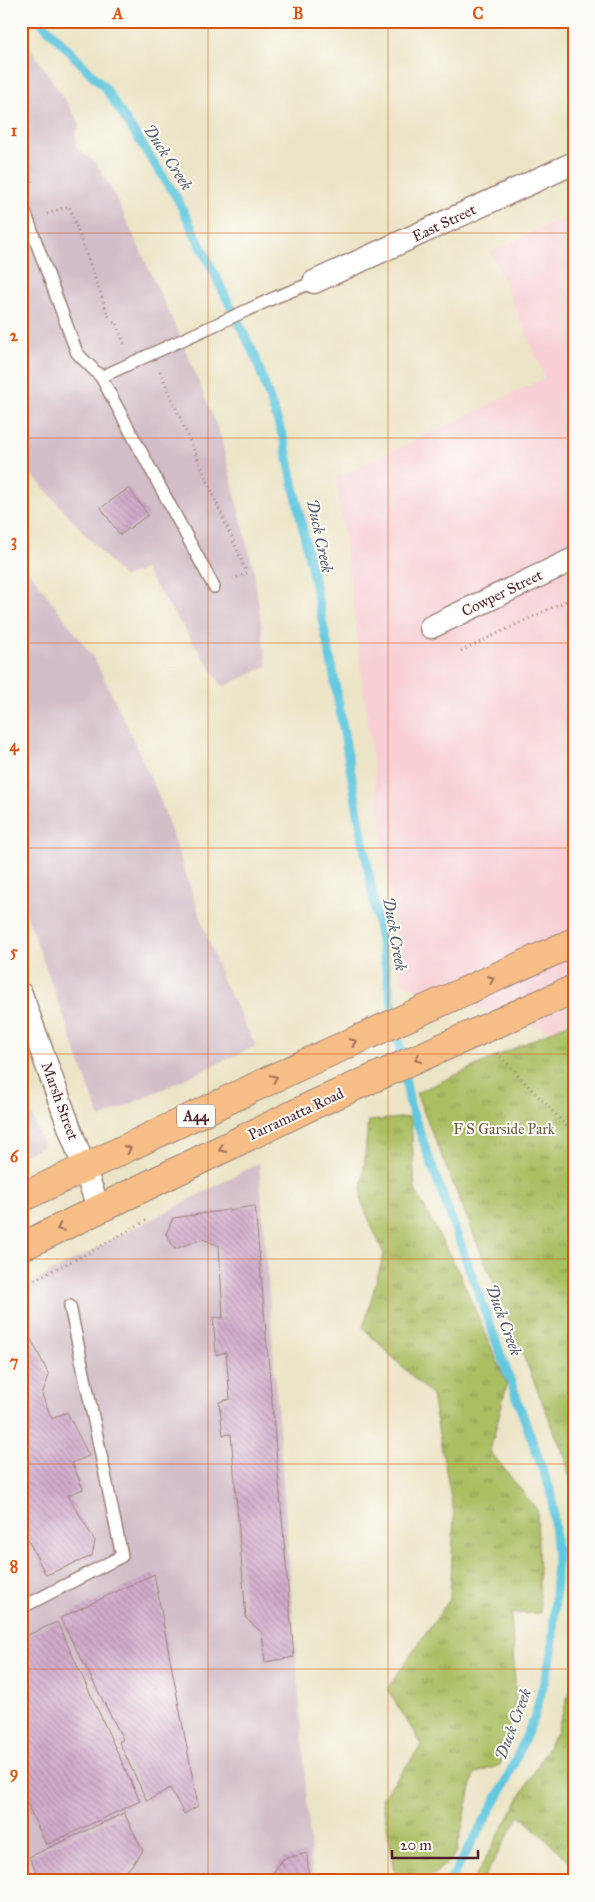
<svg xmlns="http://www.w3.org/2000/svg" width="595" height="1902" font-family="'IM FELL Great Primer',serif">
  <style>
    .built { fill: #f7cfd5 }
    .industrial { fill: #d2bdc8 }
    .grass { fill: url(#grass-tufts); stroke: #7a6e46 }
    .lines { fill: none; stroke-linecap: round; stroke-linejoin: round }
    .stream { stroke: #62c7df; stroke-width: 9 }
    .building { fill: url(#building-back-hatch) }
    .service-casing { stroke: #9b8278; stroke-width: 14 }
    .minor-casing { stroke: #9b8278; stroke-width: 25 }
    .trunk-casing { stroke: #9b8278; stroke-width: 30 }
    .path { stroke: #9b8278; stroke-width: 3; stroke-dasharray: 1 4; stroke-linecap: butt }
    .service { stroke: #fff; stroke-width: 11 }
    .minor { stroke: #fff; stroke-width: 22 }
    .trunk { stroke: #f7be87; stroke-width: 28 }
    .oneway { stroke: #a06e59 }
    .grid { fill: none; stroke: #d8530f; stroke-width: 1; stroke-opacity: 0.55 }
    .labels { text-anchor: middle; dominant-baseline: central; stroke-width: 4; stroke-linejoin: round; paint-order: stroke }
    .shield { fill: #fdfcf7; stroke: #806168; stroke-width: 1 }
    .shield-label { font-size: 14px; font-weight: bold; fill: #4a1f2b }
    .street-label { font-size: 15px; fill: #4a1f2b; stroke: #fdfcf7 }
    .park-label { font-size: 15px; fill: #6c573e; stroke: #fdfcf7 }
    .water-label { font-size: 16px; font-style: italic; fill: #525a6a; stroke: #fdfcf7 }
    .neatline { fill: none; stroke: #d8530f; stroke-width: 2 }
    .grid-label { font-size: 16px; text-anchor: middle; font-weight: bold; fill: #d8530f }
  </style>
  <defs>
    <pattern id="grass-tufts" width="24" height="20" patternUnits="userSpaceOnUse" patternTransform="scale(1.25)"><rect width="24" height="20" fill="#aabe62"/><path d="M3 7l-1-3M5 7V3M7 7l1-3M15 17l-1-3M17 17v-4M19 17l1-3" fill="none" stroke="#8c9a51"/></pattern>
    <pattern id="building-back-hatch" width="6" height="6" patternUnits="userSpaceOnUse" patternTransform="scale(1.25)"><rect width="6" height="6" fill="#d1accc"/><path d="M-1 5l2 2M0 0l6 6M5-1l2 2" fill="none" stroke="#ac8ba6"/></pattern>
  </defs>
  <rect width="100%" height="100%" fill="#fdfcf7"/>
  <filter id="ink" filterUnits="userSpaceOnUse"><feTurbulence type="fractalNoise" baseFrequency=".02" numOctaves="2"/><feDisplacementMap in="SourceGraphic" scale="10" xChannelSelector="R" yChannelSelector="G"/><feConvolveMatrix kernelMatrix="1 2 1 2 8 2 1 2 1" color-interpolation-filters="sRGB"/></filter>
  <filter id="wash" filterUnits="userSpaceOnUse"><feTurbulence type="fractalNoise" baseFrequency=".0096" numOctaves="4" result="noise"/><feDisplacementMap in="SourceGraphic" scale="20" xChannelSelector="R" yChannelSelector="G"/><feGaussianBlur stdDeviation="1.12" result="paint"/><feColorMatrix in="noise" values="0 0 0 0 0 0 0 0 0 0 0 0 0 0 0 0 0 1.4 0 .05"/><feComposite in="paint" operator="in"/></filter>
  <g filter="url(#wash)">
    <rect width="100%" height="100%" fill="#ece4c6"/>
    <path class="built" d="M 574,213 L 574,1021 L 552,1031 L 402,984 L 336,478 L 545,378 L 491,252 Z"/>
    <g class="industrial">
      <path d="M 21,33 L 80,123 L 76,133 L 76,147 L 95,162 L 113,191 L 178,332 L 220,434 L 254,571 L 267,666 L 223,687 L 144,569 L 124,578 L 38,481 L 21,467 Z"/>
      <path d="M 21,560 L 95,660 L 122,715 L 159,796 L 222,979 L 256,1046 L 100,1118 L 21,899 Z"/>
      <path d="M 21,1085 L 43,1146 L 21,1156 Z"/>
      <path d="M 259,1163 L 313,1881 L 24,1881 L 21,1875 L 21,1288 Z"/>
    </g>
    <g class="grass">
      <path d="M 574,1021 L 574,1498 L 566,1460 L 416,1093 Z"/>
      <path d="M 411,1117 L 415,1190 L 460,1275 L 507,1384 L 490,1451 L 537,1510 L 540,1613 L 511,1614 L 516,1699 L 500,1765 L 474,1774 L 456,1854 L 427,1881 L 397,1881 L 382,1798 L 422,1745 L 387,1689 L 450,1599 L 454,1514 L 432,1396 L 363,1328 L 384,1254 L 361,1201 L 368,1121 Z"/>
      <path d="M 574,1669 L 574,1866 L 520,1815 L 482,1881 L 473,1881 L 557,1731 L 571,1687 Z"/>
    </g>
    <g class="lines">
      <path class="stream" d="M 40,21 L 105,88 L 177,198 L 255,356 L 284,440 L 332,666 L 410,1105 L 552,1495 L 557,1560 L 552,1653 L 534,1718 L 505,1784 L 450,1881"/>
    </g>
    <g id="blocks">
      <g class="building">
        <path d="M 129,488 L 148,515 L 120,535 L 101,508 Z"/>
        <path d="M 255,1206 L 294,1657 L 265,1662 L 262,1633 L 246,1618 L 231,1434 L 223,1435 L 219,1402 L 230,1399 L 226,1352 L 216,1355 L 213,1317 L 223,1318 L 219,1246 L 203,1239 L 175,1249 L 166,1234 L 173,1218 Z"/>
        <path d="M 21,1319 L 49,1375 L 42,1395 L 52,1419 L 67,1412 L 89,1456 L 72,1463 L 83,1489 L 68,1495 L 95,1541 L 92,1556 L 46,1575 L 21,1526 Z"/>
        <path d="M 154,1574 L 198,1806 L 184,1814 L 170,1788 L 147,1801 L 119,1742 L 123,1739 L 60,1618 Z"/>
        <path d="M 57,1622 L 140,1801 L 46,1845 L 21,1790 L 21,1638 Z"/>
        <path d="M 124,1813 L 143,1851 L 119,1881 L 41,1881 L 29,1857 Z"/>
        <path d="M 307,1853 L 309,1881 L 267,1881 L 283,1859 Z"/>
      </g>
    </g>
  </g>
  <g filter="url(#ink)">
    <use href="#blocks" fill-opacity="0" stroke="#9b8278" stroke-width="1"/>
    <g class="lines">
      <defs>
        <g id="service">
          <path d="M 21,201 L 77,353 L 101,377 L 214,587"/>
          <path d="M 101,377 L 276,297 L 314,282"/>
          <path d="M 21,1608 L 122,1556 L 70,1306"/>
        </g>
        <g id="minor">
          <path d="M 314,282 L 574,163"/>
          <path d="M 431,627 L 574,559"/>
          <path d="M 21,994 L 99,1209"/>
        </g>
        <g id="trunk">
          <path d="M 21,1198 L 308,1062 L 574,942"/>
          <path d="M 21,1247 L 313,1105 L 574,989"/>
        </g>
      </defs>
      <use href="#service" class="service-casing"/>
      <use href="#minor" class="minor-casing"/>
      <use href="#trunk" class="trunk-casing"/>
      <g class="path">
        <path d="M 21,153 L 32,183"/>
        <path d="M 47,214 L 69,206 L 111,323 L 116,322 L 125,346"/>
        <path d="M 160,371 L 247,573 L 233,579"/>
        <path d="M 461,651 L 574,597"/>
        <path d="M 497,1053 L 574,1134"/>
        <path d="M 21,1286 L 92,1251 L 149,1219"/>
      </g>
      <use href="#service" class="service"/>
      <use href="#minor" class="minor"/>
      <use href="#trunk" class="trunk"/>
    </g>
    <defs><path id="oneway-chevron" d="M-2-3.5L2.5 0L-2 3.5" fill="none" stroke-width="1.6" stroke-linecap="round" stroke-linejoin="round" transform="scale(1.25)"/></defs>
    <g class="oneway">
      <use href="#oneway-chevron" transform="translate(491 979) rotate(-24)"/>
      <use href="#oneway-chevron" transform="translate(353 1042) rotate(-24)"/>
      <use href="#oneway-chevron" transform="translate(418 1059) rotate(157)"/>
      <use href="#oneway-chevron" transform="translate(274 1078) rotate(-26)"/>
      <use href="#oneway-chevron" transform="translate(128 1149) rotate(-26)"/>
      <use href="#oneway-chevron" transform="translate(222 1149) rotate(154)"/>
      <use href="#oneway-chevron" transform="translate(60 1228) rotate(154)"/>
    </g>
  </g>
  <path class="grid" d="M 208,21 L 208,1881M 388,21 L 388,1881M 21,233 L 574,233M 21,438 L 574,438M 21,643 L 574,643M 21,848 L 574,848M 21,1054 L 574,1054M 21,1259 L 574,1259M 21,1464 L 574,1464M 21,1669 L 574,1669"/>
  <g class="labels">
    <rect class="shield" x="177" y="1104.5" width="38" height="23" rx="4"/>
    <g class="shield-label">
      <text x="196" y="1116">A44</text>
    </g>
    <g class="street-label">
      <text transform="translate(444 223) rotate(-25)">East Street</text>
      <text transform="translate(502 593) rotate(-26)">Cowper Street</text>
      <text transform="translate(60 1101) rotate(70)">Marsh Street</text>
      <text transform="translate(296 1114) rotate(-25)">Parramatta Road</text>
    </g>
    <g class="park-label">
      <text x="504" y="1129">F S Garside Park</text>
    </g>
    <g class="water-label">
      <text transform="translate(168 157) rotate(57)">Duck Creek</text>
      <text transform="translate(320 536) rotate(78)">Duck Creek</text>
      <text transform="translate(395 934) rotate(80)">Duck Creek</text>
      <text transform="translate(504 1320) rotate(70)">Duck Creek</text>
      <text transform="translate(513 1724) rotate(-69)">Duck Creek</text>
    </g>
  </g>
  <rect width="595" height="1902" fill="none" stroke="#fdfcf7" stroke-width="55"/>
  <path d="M392 1850v8h86v-8" fill="none" stroke="#4a1f2b" stroke-width="2.5"/>
  <text x="400" y="1850" font-size="15" fill="#4a1f2b" stroke="#fdfcf7" stroke-width="4" paint-order="stroke">20 m</text>
  <rect x="28" y="28" width="540" height="1846" class="neatline"/>
  <g class="grid-label">
    <text x="118" y="19">A</text>
    <text x="298" y="19">B</text>
    <text x="478" y="19">C</text>
    <text x="14" y="136">1</text>
    <text x="14" y="341">2</text>
    <text x="14" y="546">3</text>
    <text x="14" y="751">4</text>
    <text x="14" y="957">5</text>
    <text x="14" y="1162">6</text>
    <text x="14" y="1367">7</text>
    <text x="14" y="1572">8</text>
    <text x="14" y="1778">9</text>
  </g>
</svg>
